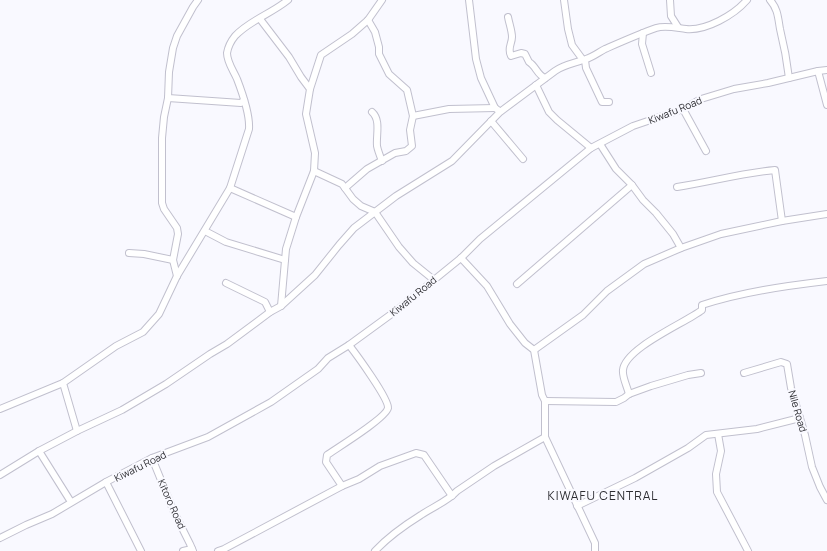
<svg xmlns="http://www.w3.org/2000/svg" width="827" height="551" font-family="Manrope,sans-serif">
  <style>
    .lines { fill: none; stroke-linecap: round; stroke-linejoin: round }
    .minor-casing { stroke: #c1c0ce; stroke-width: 8 }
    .minor { stroke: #fff; stroke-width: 6 }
    .labels { text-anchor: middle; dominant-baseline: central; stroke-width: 4; stroke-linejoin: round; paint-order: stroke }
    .street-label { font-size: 10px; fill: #2d2d32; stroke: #f9f9ff }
    .quarter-label { font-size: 12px; letter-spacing: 1px; fill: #2d2d32; stroke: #f9f9ff }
  </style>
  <rect width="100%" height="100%" fill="#f9f9ff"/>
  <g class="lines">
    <defs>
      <g id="minor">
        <path d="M 469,0 L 476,59 L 481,78 L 495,108 L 498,110"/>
        <path d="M 564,0 L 568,29 L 572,45 L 583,60"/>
        <path d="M 670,0 L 671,16 L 678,27"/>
        <path d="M 770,0 C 778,9 778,18 780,29 C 784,45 787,61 789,78"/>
        <path d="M 508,17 C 509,23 512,31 512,37 C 512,44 507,48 511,56 L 521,53 L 525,54 L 529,62 C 536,66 537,75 545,78"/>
        <path d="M 260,19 L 289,57 L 301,77 L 310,89 L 306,114 L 315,153 L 314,171 L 296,217 L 286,249 L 281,306"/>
        <path d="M 368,20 L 375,32 L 379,47 L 379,54 L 389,74 L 407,90 L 413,116 L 449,109 L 495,108"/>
        <path d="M 643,33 L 642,44 L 651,73"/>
        <path d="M 585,60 L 586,68 L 602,102 L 609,102"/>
        <path d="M 818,71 L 827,105"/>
        <path d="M 536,85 L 549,112 L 557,120 L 591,148"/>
        <path d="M 310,89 L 321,55 L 352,34 L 368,20 L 382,0"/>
        <path d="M 168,98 L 241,103 L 244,100"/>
        <path d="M 683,109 L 706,151"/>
        <path d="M 372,112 C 381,120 376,135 377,146 C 378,151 380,156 382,161"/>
        <path d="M 491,121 L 523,159"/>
        <path d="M 600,144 L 616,169 L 632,185 L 643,200 L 656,213 L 673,234 L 681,248"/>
        <path d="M 314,171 L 342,184 L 353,199 L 361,206 L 375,212 L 399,247 L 413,263 L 434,280"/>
        <path d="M 677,187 C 710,182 742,173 775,170 L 782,221"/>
        <path d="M 230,188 L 296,217"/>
        <path d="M 345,188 L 367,169 L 395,153 L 406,151 L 412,146 L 410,130 L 413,116"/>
        <path d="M 205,231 L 226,242 L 285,260"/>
        <path d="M 129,253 L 144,254 L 173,260"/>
        <path d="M 461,258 L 487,286 L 510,324 L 525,343 L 534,350 L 542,395 L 545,401 L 545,437 L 595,543 L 595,551"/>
        <path d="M 177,276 L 173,260 L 178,234 L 177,228 L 164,209 L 162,203 L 162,138 L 164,117 L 168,98 L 169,72 L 173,48 L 177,36 L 193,7 L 198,0"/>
        <path d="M 226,283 L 265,302 L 270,312"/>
        <path d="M 517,284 L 632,185"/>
        <path d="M 534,350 L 583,315 L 607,291 L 644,264 L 681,248 L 721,234 L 782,221 L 827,214"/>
        <path d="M 744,373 L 781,362 L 787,364 L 791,388 L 805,435 L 812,467 L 820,487 L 827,500"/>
        <path d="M 629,394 C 627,386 622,377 623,370 C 625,348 685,323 702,310 L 702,305 C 742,292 785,286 827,281"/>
        <path d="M 545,401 L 616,402 L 624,398 L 629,394 L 651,386 L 688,375 L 701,373"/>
        <path d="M 0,409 L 63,383"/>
        <path d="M 77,431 L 63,383 L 116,346 L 143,332 L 159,314 L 177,276 L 230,188 L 249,129 C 250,115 242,92 237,79 C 233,70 227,62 227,53 C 228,47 231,41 235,36 C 250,20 271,14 288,0"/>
        <path d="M 718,434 L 721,451 L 716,474 L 717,492 L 748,551"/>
        <path d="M 39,451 L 71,502"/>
        <path d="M 152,458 L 174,512 L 190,544 L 193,551"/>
        <path d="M 0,475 L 39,451 L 77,431 L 122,410 L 166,384 L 210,354 L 227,344 L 270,312 L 281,306 L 315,275 L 339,245 L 354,228 L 396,196 L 452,161 L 500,112 L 555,71 C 565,64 576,63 586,59 C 593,57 599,52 605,49 C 621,42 639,34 656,28 C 665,25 677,28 686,29 C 706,31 734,15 747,0"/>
        <path d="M 106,482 L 141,551"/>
        <path d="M 342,486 L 326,462 L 327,455 C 337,448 386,418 388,408 C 389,399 356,354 349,345"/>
        <path d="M 577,506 L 635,478 L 688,448 L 706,435 L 757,429 L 800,418"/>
        <path d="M 0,538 L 26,525 L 52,514 L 106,482 L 152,458 L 208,437 L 271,402 L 318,369 L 328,358 L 349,345 L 397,310 L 461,258 L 480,239 L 591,148 L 633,126 L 683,109 L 701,99 L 734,89 L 768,83 L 818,71 L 827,70"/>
        <path d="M 183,551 L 192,549"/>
        <path d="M 218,551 L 224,549 L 342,486 L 359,479 L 380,466 L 416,453 L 424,455 L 452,496"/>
        <path d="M 375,551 C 388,537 405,525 421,515 C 433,507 448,501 457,491 L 494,466 L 545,437"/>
      </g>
    </defs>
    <use href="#minor" class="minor-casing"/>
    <use href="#minor" class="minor"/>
  </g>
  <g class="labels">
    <g class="street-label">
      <text transform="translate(675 110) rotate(-22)">Kiwafu Road</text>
      <text transform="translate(413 296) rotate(-39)">Kiwafu Road</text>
      <text transform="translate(798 411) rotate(74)">Nile Road</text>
      <text transform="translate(140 466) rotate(-26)">Kiwafu Road</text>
      <text transform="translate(172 504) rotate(66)">Kitoro Road</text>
    </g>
    <g class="quarter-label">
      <text x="603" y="495">KIWAFU CENTRAL</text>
    </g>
  </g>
</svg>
